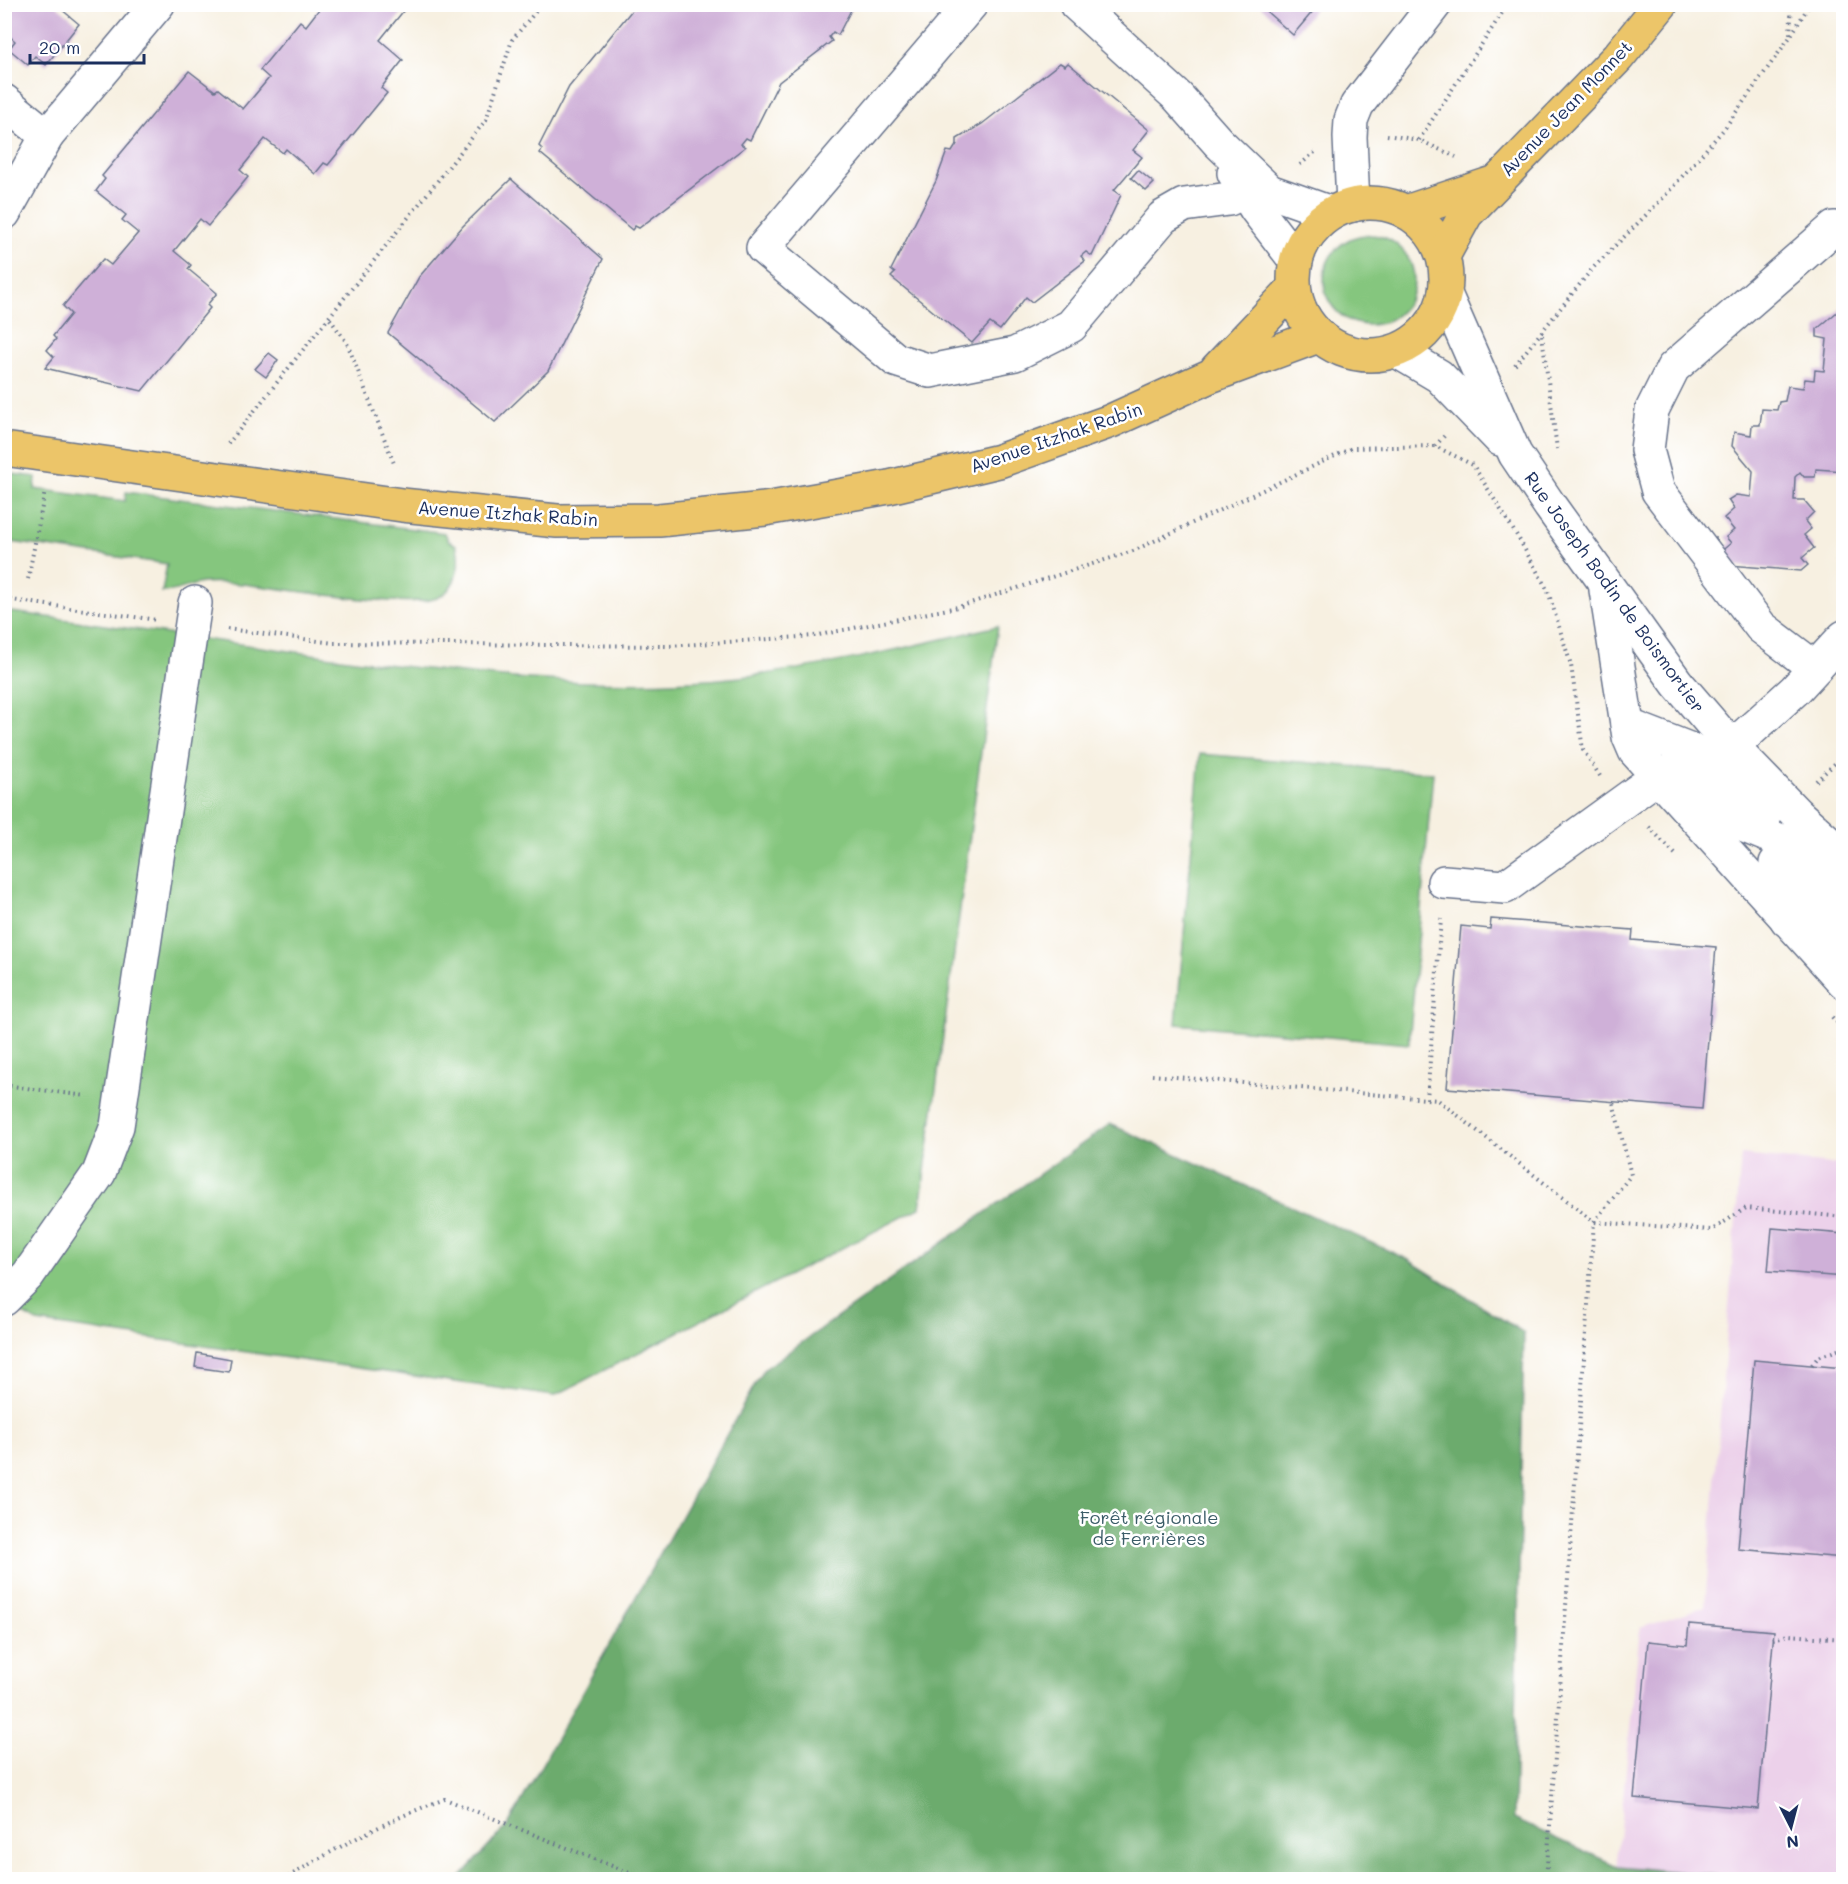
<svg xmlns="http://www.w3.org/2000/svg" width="1848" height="1884" font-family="Mali,sans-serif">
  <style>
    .built { fill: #ecd1ea }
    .green { fill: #85c67e; stroke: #507a6e; stroke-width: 1.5 }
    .forest { fill: #6cab6d; stroke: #446d66; stroke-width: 1.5 }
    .building { fill: #cfb0d8 }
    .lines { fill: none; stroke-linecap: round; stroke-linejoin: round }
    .minor-casing { stroke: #68738c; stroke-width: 36 }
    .major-casing { stroke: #68738c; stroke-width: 36 }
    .path { stroke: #68738c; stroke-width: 4; stroke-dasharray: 1.5 4.5; stroke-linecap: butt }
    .minor { stroke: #fff; stroke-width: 33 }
    .major { stroke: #ecc569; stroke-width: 33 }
    .labels { text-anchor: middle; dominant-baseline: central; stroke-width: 5; stroke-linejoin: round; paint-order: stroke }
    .street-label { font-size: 18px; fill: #1b2f5e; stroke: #fff }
    .park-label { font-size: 18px; fill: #3b5c68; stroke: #fff }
  </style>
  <rect width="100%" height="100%" fill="#fff"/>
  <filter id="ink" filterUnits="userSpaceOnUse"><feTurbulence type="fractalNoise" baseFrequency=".0167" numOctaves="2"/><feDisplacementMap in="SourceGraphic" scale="12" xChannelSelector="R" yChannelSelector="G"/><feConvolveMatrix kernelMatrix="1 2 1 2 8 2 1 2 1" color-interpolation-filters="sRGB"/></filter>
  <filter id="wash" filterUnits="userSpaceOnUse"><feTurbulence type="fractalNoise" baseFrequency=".008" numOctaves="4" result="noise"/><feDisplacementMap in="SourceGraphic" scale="24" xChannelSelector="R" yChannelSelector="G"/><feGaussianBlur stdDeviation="1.35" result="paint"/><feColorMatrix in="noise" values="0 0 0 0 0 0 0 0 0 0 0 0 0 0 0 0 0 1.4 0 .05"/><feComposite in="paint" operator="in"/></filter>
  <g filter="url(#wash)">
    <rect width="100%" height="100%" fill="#f7f0e1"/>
    <path class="built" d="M 1741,1155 L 1843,1165 L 1843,1879 L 1615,1880 L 1640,1628 L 1705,1606 Z"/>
    <g class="green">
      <circle cx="1369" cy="280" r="45"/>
      <path d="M 5,473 L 36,477 L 35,489 L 125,501 L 126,492 L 445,533 L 448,540 L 456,545 C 462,562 457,588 439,597 C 412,611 279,588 243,584 C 230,583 211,581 197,584 C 185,587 175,592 162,592 L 167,564 L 5,541 Z"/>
      <path d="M 5,611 C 104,625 204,639 304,653 C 445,673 599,693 741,677 C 828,667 913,646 998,626 L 920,1208 L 554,1396 L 37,1322 L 5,1304 Z"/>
      <path d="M 1200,754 L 1433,773 L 1409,1044 L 1176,1024 Z"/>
    </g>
    <path class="forest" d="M 1110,1124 L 1407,1259 L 1524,1333 L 1514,1819 L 1617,1866 L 1752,1879 L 459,1879 L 508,1825 L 763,1370 Z"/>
    <g id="blocks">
      <g class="building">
        <path d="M 4,4 L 55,4 L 79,24 L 46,65 L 35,56 L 28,65 L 9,49 L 15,41 L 4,31 Z"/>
        <path d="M 323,4 L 409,4 L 380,40 L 403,60 L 381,88 L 387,93 L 328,165 L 324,163 L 315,174 L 286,149 L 283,153 L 265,139 L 240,170 L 248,177 L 208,226 L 200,219 L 174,251 L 191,265 L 188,269 L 217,293 L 207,305 L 210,308 L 142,391 L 45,368 L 54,357 L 47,350 L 56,339 L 53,336 L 71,314 L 63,306 L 103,259 L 111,265 L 138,233 L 122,220 L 126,215 L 96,191 L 105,179 L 102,176 L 189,71 L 215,91 L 218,89 L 243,109 L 269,78 L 260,70 L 300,21 L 306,26 Z"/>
        <path d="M 637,4 L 854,4 L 838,35 L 833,32 L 829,37 L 832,41 L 779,82 L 750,140 L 746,138 L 741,144 L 745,147 L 639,228 L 635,226 L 632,230 L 540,153 L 542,149 L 539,146 L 569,87 Z"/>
        <path d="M 1258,4 L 1319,4 L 1293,35 Z"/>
        <path d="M 1060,63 L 1065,66 L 1068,63 L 1149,130 L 1133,150 L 1142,157 L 1114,190 L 1121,195 L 1092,256 L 1086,252 L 1081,256 L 1085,261 L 1032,302 L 1026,297 L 1000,330 L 990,323 L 972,343 L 891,277 L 895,273 L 891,270 L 936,181 L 947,151 L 952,152 L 957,144 L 957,139 L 982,124 Z"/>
        <path d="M 1138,170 L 1154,183 L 1146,191 L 1131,178 Z"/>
        <path d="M 511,179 L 603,259 L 548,371 L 495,422 L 388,333 L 419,277 L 463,226 Z"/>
        <path d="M 1844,306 L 1844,471 L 1816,469 L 1815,477 L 1804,477 L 1800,472 L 1795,477 L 1794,500 L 1804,500 L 1814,512 L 1805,521 L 1811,529 L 1804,535 L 1814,548 L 1802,558 L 1808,565 L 1801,571 L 1729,565 L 1719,553 L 1731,543 L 1726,537 L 1734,530 L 1724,518 L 1734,509 L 1728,500 L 1736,495 L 1751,497 L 1753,471 L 1732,446 L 1734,432 L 1751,435 L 1752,425 L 1760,425 L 1762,409 L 1777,410 L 1779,402 L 1785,401 L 1788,386 L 1803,388 L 1805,379 L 1814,380 L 1815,370 L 1824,371 L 1827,339 L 1817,337 L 1817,329 Z"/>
        <path d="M 269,353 L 278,360 L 266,377 L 255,369 Z"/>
        <path d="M 1491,919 L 1633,930 L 1632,940 L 1716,947 L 1702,1109 L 1447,1088 L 1461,926 L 1490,929 Z"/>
        <path d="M 1772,1228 L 1844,1234 L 1844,1277 L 1768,1271 Z"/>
        <path d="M 197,1353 L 231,1359 L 229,1372 L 195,1367 Z"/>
        <path d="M 1754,1360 L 1844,1368 L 1844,1558 L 1738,1549 Z"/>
        <path d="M 1689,1624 L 1774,1631 L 1758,1809 L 1634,1798 L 1648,1641 L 1687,1645 Z"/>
      </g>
    </g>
  </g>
  <g filter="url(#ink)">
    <use href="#blocks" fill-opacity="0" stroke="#68738c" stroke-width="1.5"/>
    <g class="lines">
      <defs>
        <g id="minor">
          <path d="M 971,4 L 763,248 L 896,360 L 930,371 L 1015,354 L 1071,326 L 1163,217 L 1184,205 L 1229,199 L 1244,192"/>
          <path d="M 1076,4 L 1178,97 L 1218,142 L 1269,191 L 1331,213"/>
          <path d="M 4,101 L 47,136"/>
          <path d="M 1234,173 L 1256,209 L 1296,261"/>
          <path d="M 1353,205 L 1350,137 L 1351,120 L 1357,105 L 1435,4"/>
          <path d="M 4,213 L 47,136 L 158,4"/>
          <path d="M 1445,294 L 1515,454 L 1550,506 L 1677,683 L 1732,747 L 1797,814 L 1844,856"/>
          <path d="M 1397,351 L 1439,376 L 1500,439"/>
          <path d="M 1606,590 L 1629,737 L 1635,751 L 1844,982"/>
          <path d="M 1815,668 L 1761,627 L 1658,491 L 1647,450 L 1652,410 L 1673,368 L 1834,228 L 1844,229"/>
          <path d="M 1627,725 L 1753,774"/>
          <path d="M 1732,747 L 1795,690 L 1844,637"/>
          <path d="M 1670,771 L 1765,813"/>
          <path d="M 1684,801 L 1813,854 L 1841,854"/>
          <path d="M 1776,863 L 1844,886"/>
          <path d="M 1444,882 L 1505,887 L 1656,778"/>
          <path d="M 1754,883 L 1844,911"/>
          <path d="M 1787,920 L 1844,938"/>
          <path d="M 4,1299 L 28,1275 L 99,1173 L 117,1126 L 195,603"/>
        </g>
        <g id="major">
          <circle cx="1370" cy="279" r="76"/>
          <path d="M 1406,212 L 1490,184"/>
          <path d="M 1443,256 L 1466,214 L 1618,57 L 1661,4"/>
          <path d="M 1217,369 L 1294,288"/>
          <path d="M 4,449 L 402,505 L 557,521 L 659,520 L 765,509 L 889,487 L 999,461 L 1111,421 L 1210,376 L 1318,336"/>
        </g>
      </defs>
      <use href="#minor" class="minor-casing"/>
      <use href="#major" class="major-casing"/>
      <g class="path">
        <path d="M 1840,4 L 1844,10"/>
        <path d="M 1790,34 L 1792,4"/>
        <path d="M 1387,135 L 1419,140 L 1456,157"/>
        <path d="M 1419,140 L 1508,4"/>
        <path d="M 1300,165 L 1315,152"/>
        <path d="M 330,319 L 347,343 L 395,466"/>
        <path d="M 1542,335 L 1557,449"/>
        <path d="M 1515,365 L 1592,269 L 1663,198 L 1724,129 L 1790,37 L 1810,4"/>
        <path d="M 228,444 L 486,120 L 512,40 L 542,4"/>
        <path d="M 1435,446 L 1447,433"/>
        <path d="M 28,579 L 45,491"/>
        <path d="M 4,599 L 157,620"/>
        <path d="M 227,629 L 334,643 L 669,646 L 814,636 L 958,607 L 1133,551 L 1352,448 L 1435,446 L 1473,465 L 1519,539 L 1548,591 L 1571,665 L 1583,750 L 1600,776"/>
        <path d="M 1816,781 L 1844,755"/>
        <path d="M 1649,827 L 1675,854"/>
        <path d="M 1832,1017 L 1844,1030"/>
        <path d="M 1152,1075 L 1438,1100 L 1594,1222 L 1712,1230 L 1746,1208 L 1844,1217"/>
        <path d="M 4,1085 L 86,1096"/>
        <path d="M 1427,1099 L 1441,919"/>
        <path d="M 1812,1365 L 1818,1357 L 1844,1348"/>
        <path d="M 1773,1639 L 1788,1635 L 1844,1639"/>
        <path d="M 283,1880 C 336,1848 387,1820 445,1799 L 647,1880"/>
        <path d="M 1546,1880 L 1594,1222 L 1631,1175 L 1613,1102"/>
      </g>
      <use href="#minor" class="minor"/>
      <use href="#major" class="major"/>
    </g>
  </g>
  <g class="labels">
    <g class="street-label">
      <text transform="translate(1566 108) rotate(-46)">Avenue Jean Monnet</text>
      <text transform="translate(1056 437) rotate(-19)">Avenue Itzhak Rabin</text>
      <text transform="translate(508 513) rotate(4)">Avenue Itzhak Rabin</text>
      <text transform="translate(1615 592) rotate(54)">Rue Joseph Bodin de Boismortier</text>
    </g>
    <g class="park-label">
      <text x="1149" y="1517">Forêt régionale<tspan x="1149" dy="21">de Ferrières</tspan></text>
    </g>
  </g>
  <rect width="1848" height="1884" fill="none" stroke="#fff" stroke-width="24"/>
  <g transform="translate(1791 1827) rotate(174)" stroke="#ffffff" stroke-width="4.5" paint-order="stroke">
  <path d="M0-4.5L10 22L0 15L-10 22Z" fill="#1b2f5e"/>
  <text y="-9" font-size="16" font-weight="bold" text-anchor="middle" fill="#1b2f5e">N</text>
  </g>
  <path d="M30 54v9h114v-9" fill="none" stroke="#1b2f5e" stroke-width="3"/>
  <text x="39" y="54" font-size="18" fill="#1b2f5e" stroke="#ffffff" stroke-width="4.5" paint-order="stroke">20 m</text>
</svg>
